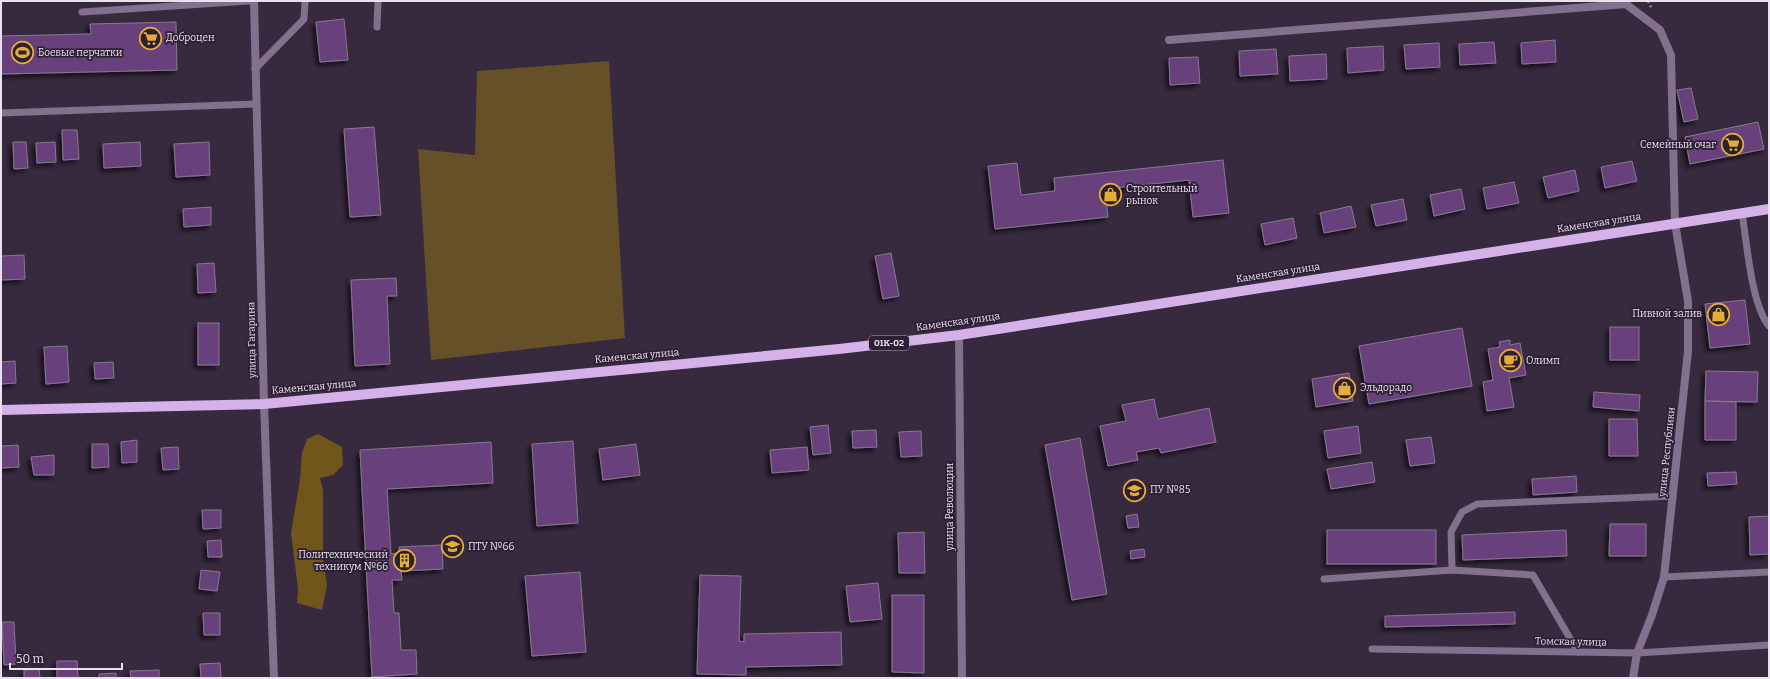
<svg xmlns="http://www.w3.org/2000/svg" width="1770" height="679" font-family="Bitter,serif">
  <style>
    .green { fill: #655027 }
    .forest { fill: #71561c }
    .building { fill: #68417b; stroke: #887891; filter: url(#shadow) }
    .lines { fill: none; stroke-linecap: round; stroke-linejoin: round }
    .path { stroke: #968a9b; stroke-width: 2.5; stroke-dasharray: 2 3; stroke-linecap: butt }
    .service { stroke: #82708c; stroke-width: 7 }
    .minor { stroke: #82708c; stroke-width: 8 }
    .tertiary { stroke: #82708c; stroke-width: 8 }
    .primary { stroke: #d5b0e9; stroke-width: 10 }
    .labels { text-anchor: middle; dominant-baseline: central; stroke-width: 3.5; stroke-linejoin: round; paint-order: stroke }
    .shield { fill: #2d1f34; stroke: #b1a7b7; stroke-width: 1 }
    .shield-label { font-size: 9px; font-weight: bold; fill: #eae1ef }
    .poi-label { font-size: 10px; fill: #eae1ef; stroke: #2d1f34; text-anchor: start }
    .street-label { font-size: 10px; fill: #eae1ef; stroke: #2d1f34 }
  </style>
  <defs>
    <filter id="shadow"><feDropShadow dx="-3.5" dy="3.5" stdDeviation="2" flood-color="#0009"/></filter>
  </defs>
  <rect width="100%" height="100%" fill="#37293e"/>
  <path class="green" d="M 609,61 L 625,338 L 431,360 L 418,149 L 475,155 L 477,71 Z"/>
  <path class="forest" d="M 318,434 L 342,447 L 343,465 L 333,475 L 320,478 L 323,490 L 323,559 L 327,585 L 322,610 L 297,603 L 298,589 L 291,533 L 300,480 L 302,453 L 307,439 Z"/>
  <g class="building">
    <path d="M 344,19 L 348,60 L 320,62 L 316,22 Z"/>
    <path d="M 176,22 L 177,70 L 1,74 L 1,36 L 91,34 L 90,24 Z"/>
    <path d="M 1555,40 L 1556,62 L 1522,64 L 1521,43 Z"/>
    <path d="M 1494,42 L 1496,63 L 1460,65 L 1459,44 Z"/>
    <path d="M 1439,43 L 1440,67 L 1406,69 L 1404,45 Z"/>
    <path d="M 1383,46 L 1384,70 L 1348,73 L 1347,48 Z"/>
    <path d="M 1276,49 L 1278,74 L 1240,76 L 1239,51 Z"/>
    <path d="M 1326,54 L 1327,79 L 1290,81 L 1289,56 Z"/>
    <path d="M 1198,57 L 1200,83 L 1170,85 L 1169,58 Z"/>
    <path d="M 1691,88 L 1698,119 L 1684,122 L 1677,90 Z"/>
    <path d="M 1758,122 L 1764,149 L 1690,164 L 1685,137 Z"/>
    <path d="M 374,127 L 381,215 L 350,217 L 344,129 Z"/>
    <path d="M 62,130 L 77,130 L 79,159 L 63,160 Z"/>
    <path d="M 13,142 L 26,142 L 28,168 L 14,169 Z"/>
    <path d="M 55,142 L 56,162 L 37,163 L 36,143 Z"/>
    <path d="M 140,142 L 141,166 L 104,168 L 103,144 Z"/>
    <path d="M 209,142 L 210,175 L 176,177 L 174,144 Z"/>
    <path d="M 1223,160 L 1229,213 L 1193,217 L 1189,180 L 1105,189 L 1108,217 L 995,229 L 988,166 L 1017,163 L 1021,195 L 1055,191 L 1054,178 Z"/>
    <path d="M 1632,161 L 1637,181 L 1605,188 L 1601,167 Z"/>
    <path d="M 1575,170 L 1579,191 L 1548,198 L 1543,177 Z"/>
    <path d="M 1514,182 L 1519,203 L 1487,209 L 1483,188 Z"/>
    <path d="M 1461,189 L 1465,209 L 1434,216 L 1430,195 Z"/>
    <path d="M 1403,199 L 1407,220 L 1376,226 L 1371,205 Z"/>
    <path d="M 1351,206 L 1356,227 L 1324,233 L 1320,213 Z"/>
    <path d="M 211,207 L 211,225 L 184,227 L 183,209 Z"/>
    <path d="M 1293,218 L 1297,238 L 1265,245 L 1261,224 Z"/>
    <path d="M 891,253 L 899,296 L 883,299 L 875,256 Z"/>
    <path d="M 24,255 L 25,279 L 1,280 L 1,256 Z"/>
    <path d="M 214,263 L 216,292 L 198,293 L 197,264 Z"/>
    <path d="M 396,278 L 397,296 L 387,296 L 390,364 L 355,366 L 351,280 Z"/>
    <path d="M 1745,300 L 1750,344 L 1710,348 L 1705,304 Z"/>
    <rect x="198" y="323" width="21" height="42"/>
    <rect x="1610" y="327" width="29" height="33"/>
    <path d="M 1462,328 L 1472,386 L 1369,404 L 1359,346 Z"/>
    <path d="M 1510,340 L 1510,345 L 1520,343 L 1526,375 L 1509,378 L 1514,407 L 1487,411 L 1483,382 L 1493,380 L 1488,349 L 1500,347 L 1499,342 Z"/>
    <path d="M 67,346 L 69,382 L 46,384 L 44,347 Z"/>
    <path d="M 15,361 L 16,383 L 1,384 L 1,362 Z"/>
    <path d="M 113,362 L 114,378 L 95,379 L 94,363 Z"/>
    <path d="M 1706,371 L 1758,372 L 1757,402 L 1705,401 Z"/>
    <path d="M 1349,373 L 1353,401 L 1316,407 L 1312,379 Z"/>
    <path d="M 1594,392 L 1640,395 L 1639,411 L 1593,407 Z"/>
    <path d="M 1154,399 L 1158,419 L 1209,408 L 1216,442 L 1161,453 L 1159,448 L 1136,452 L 1138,460 L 1108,466 L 1100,426 L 1126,421 L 1122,405 Z"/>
    <path d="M 1705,401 L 1736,402 L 1736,440 L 1705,440 Z"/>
    <path d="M 1609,419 L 1637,419 L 1638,456 L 1609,456 Z"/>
    <path d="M 828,425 L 831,453 L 813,455 L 810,427 Z"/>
    <path d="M 1358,426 L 1361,453 L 1328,458 L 1324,431 Z"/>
    <path d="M 876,430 L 877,447 L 853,448 L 852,431 Z"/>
    <path d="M 921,431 L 922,456 L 901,457 L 899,432 Z"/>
    <path d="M 1431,437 L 1435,463 L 1410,466 L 1406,440 Z"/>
    <path d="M 1080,438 L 1107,594 L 1072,600 L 1045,445 Z"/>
    <path d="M 137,440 L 137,462 L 122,463 L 121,442 Z"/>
    <path d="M 573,441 L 578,523 L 537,526 L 532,444 Z"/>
    <path d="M 491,442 L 493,483 L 387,489 L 391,554 L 399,553 L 399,547 L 442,545 L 443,569 L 401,571 L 402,580 L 392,580 L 394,613 L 399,613 L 401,650 L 416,650 L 417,674 L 372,677 L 360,450 Z"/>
    <path d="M 92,444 L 108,444 L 109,467 L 92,468 Z"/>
    <path d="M 636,444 L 640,475 L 603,480 L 599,449 Z"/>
    <path d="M 18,445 L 19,467 L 1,468 L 1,446 Z"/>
    <path d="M 178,447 L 179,469 L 163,470 L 161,448 Z"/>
    <path d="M 807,447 L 809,470 L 772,473 L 770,450 Z"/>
    <path d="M 54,455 L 54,475 L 34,475 L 31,457 Z"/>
    <path d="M 1372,462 L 1375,482 L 1331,489 L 1327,469 Z"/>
    <path d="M 1736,472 L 1737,484 L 1708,486 L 1707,473 Z"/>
    <path d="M 1576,476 L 1577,492 L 1533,495 L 1532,479 Z"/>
    <path d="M 202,510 L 221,510 L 221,528 L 203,529 Z"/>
    <path d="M 1137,514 L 1139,527 L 1128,528 L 1126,516 Z"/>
    <path d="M 1769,516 L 1769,554 L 1750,555 L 1749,517 Z"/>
    <path d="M 1610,524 L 1646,524 L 1646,556 L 1609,556 Z"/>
    <rect x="1327" y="530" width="109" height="34"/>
    <path d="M 1566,530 L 1567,556 L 1463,560 L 1462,535 Z"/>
    <path d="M 924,532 L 925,573 L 899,573 L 898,533 Z"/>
    <path d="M 221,540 L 222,557 L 208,557 L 207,541 Z"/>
    <path d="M 1144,549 L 1145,557 L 1131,559 L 1130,551 Z"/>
    <path d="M 201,570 L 220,572 L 217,591 L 199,589 Z"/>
    <path d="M 580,572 L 586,652 L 532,656 L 525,576 Z"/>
    <path d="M 700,575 L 741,576 L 739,641 L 744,642 L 744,634 L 841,632 L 842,665 L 746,667 L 746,675 L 697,674 Z"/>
    <path d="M 878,583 L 882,619 L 850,622 L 846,586 Z"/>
    <path d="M 892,595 L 924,595 L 924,673 L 892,672 Z"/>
    <path d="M 1515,612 L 1515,624 L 1385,627 L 1385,616 Z"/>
    <path d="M 203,613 L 220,613 L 220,635 L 204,635 Z"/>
    <path d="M 2,622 L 14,622 L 16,664 L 4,665 Z"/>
    <path d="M 57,661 L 77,661 L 78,678 L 57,678 Z"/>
    <path d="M 220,663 L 221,678 L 201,678 L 200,664 Z"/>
    <path d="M 39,669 L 40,678 L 24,678 L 24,670 Z"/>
    <path d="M 159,670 L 159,678 L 131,678 L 130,671 Z"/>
    <path d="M 116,673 L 116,678 L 99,678 L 99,674 Z"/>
  </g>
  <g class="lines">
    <path class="path" d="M 1648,1 L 1652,9"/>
    <g class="service">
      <path d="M 82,12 L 249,1"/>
      <path d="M 377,27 L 378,1"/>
      <path d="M 255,69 L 304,19 L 305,1"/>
      <path d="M 1,113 L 256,104"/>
      <path d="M 1742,213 C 1747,243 1751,304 1769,326"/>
      <path d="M 1452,570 L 1451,532 L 1462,512 L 1477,504 L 1673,496"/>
      <path d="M 1664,577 L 1769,572"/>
      <path d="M 1324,579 L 1452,570 L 1533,575 L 1578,652"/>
      <path d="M 1372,649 L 1637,653 L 1769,645"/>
    </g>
    <g class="minor">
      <path d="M 1622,1 L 1660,30 L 1671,55 L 1675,223 L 1688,301 L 1688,351 L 1664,577 L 1652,615 L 1637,653 L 1633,678"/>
      <path d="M 1169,40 L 1627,4"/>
      <path d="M 959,335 L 962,678"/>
    </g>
    <path class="tertiary" d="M 254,1 L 264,404 L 274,678"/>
    <path class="primary" d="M 1,410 L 264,404 L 839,349 L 959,335 L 1769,209"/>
  </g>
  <defs>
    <symbol id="supermarket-ring" viewBox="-11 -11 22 22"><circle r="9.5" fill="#2d1f34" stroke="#e4ad35" stroke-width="1.5"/><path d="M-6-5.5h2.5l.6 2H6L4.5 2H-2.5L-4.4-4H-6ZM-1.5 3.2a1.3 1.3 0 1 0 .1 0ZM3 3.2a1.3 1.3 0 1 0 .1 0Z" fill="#e4ad35"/></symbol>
    <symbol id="stadium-ring" viewBox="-11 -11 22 22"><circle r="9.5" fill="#2d1f34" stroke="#e4ad35" stroke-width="1.5"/><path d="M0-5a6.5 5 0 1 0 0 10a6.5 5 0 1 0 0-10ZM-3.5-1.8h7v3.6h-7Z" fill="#e4ad35"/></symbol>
    <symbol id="shop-ring" viewBox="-11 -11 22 22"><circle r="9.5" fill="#2d1f34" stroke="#e4ad35" stroke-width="1.5"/><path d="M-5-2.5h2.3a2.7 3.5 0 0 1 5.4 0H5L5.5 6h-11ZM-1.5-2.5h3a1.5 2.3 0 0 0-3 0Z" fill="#e4ad35"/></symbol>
    <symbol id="cafe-ring" viewBox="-11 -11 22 22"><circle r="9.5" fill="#2d1f34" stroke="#e4ad35" stroke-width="1.5"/><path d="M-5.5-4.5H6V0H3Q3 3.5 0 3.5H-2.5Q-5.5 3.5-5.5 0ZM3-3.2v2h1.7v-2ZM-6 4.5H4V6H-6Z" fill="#e4ad35"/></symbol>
    <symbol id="university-ring" viewBox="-11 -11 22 22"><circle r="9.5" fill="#2d1f34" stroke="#e4ad35" stroke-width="1.5"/><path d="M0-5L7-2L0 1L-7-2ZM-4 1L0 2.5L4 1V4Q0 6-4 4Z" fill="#e4ad35"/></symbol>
    <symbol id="building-ring" viewBox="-11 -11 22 22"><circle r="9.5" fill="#2d1f34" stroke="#e4ad35" stroke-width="1.5"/><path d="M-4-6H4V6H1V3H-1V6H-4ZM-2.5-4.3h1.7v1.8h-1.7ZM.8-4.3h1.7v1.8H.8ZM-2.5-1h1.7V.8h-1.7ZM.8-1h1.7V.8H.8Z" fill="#e4ad35"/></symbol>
  </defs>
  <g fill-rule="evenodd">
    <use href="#supermarket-ring" x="138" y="26" width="25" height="25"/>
    <use href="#stadium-ring" x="10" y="40" width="25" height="25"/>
    <use href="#supermarket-ring" x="1720" y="132" width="25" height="25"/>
    <use href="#shop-ring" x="1098" y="182" width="25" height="25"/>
    <use href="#shop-ring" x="1706" y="302" width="25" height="25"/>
    <use href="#cafe-ring" x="1498" y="348" width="25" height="25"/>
    <use href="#shop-ring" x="1332" y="376" width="25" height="25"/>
    <use href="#university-ring" x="1122" y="478" width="25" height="25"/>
    <use href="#university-ring" x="440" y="534" width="25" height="25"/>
    <use href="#building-ring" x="392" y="548" width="25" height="25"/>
  </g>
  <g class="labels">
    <rect class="shield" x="869" y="336" width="40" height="14" rx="3"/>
    <g class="shield-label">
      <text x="889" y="343">01К-02</text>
    </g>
    <g class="poi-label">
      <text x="166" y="38">Доброцен</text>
      <text x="38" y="53">Боевые перчатки</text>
      <text x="1716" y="145" text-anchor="end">Семейный очаг</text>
      <text x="1126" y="189">Строительный<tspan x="1126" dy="12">рынок</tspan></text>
      <text x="1702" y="314" text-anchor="end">Пивной залив</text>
      <text x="1526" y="361">Олимп</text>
      <text x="1360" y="388">Эльдорадо</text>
      <text x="1150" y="490">ПУ №85</text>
      <text x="468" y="547">ПТУ №66</text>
      <text x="388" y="555" text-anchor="end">Политехнический<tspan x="388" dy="12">техникум №66</tspan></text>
    </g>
    <g class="street-label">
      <text transform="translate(1599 223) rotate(-9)">Каменская улица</text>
      <text transform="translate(1278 273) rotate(-9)">Каменская улица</text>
      <text transform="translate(958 322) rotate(-8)">Каменская улица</text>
      <text transform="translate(252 340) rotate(-91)">улица Гагарина</text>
      <text transform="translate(637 356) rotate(-5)">Каменская улица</text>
      <text transform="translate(314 387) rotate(-5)">Каменская улица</text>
      <text transform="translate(1667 452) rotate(-84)">улица Республики</text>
      <text transform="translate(950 507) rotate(-90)">улица Революции</text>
      <text transform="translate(1571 642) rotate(1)">Томская улица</text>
    </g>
  </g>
  <rect width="1770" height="679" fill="none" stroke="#eae1ef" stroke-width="4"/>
  <path d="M10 663v6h112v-6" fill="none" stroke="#eae1ef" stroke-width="2"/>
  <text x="16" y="663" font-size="12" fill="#eae1ef" stroke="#2d1f34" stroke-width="3" paint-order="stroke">50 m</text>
</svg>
